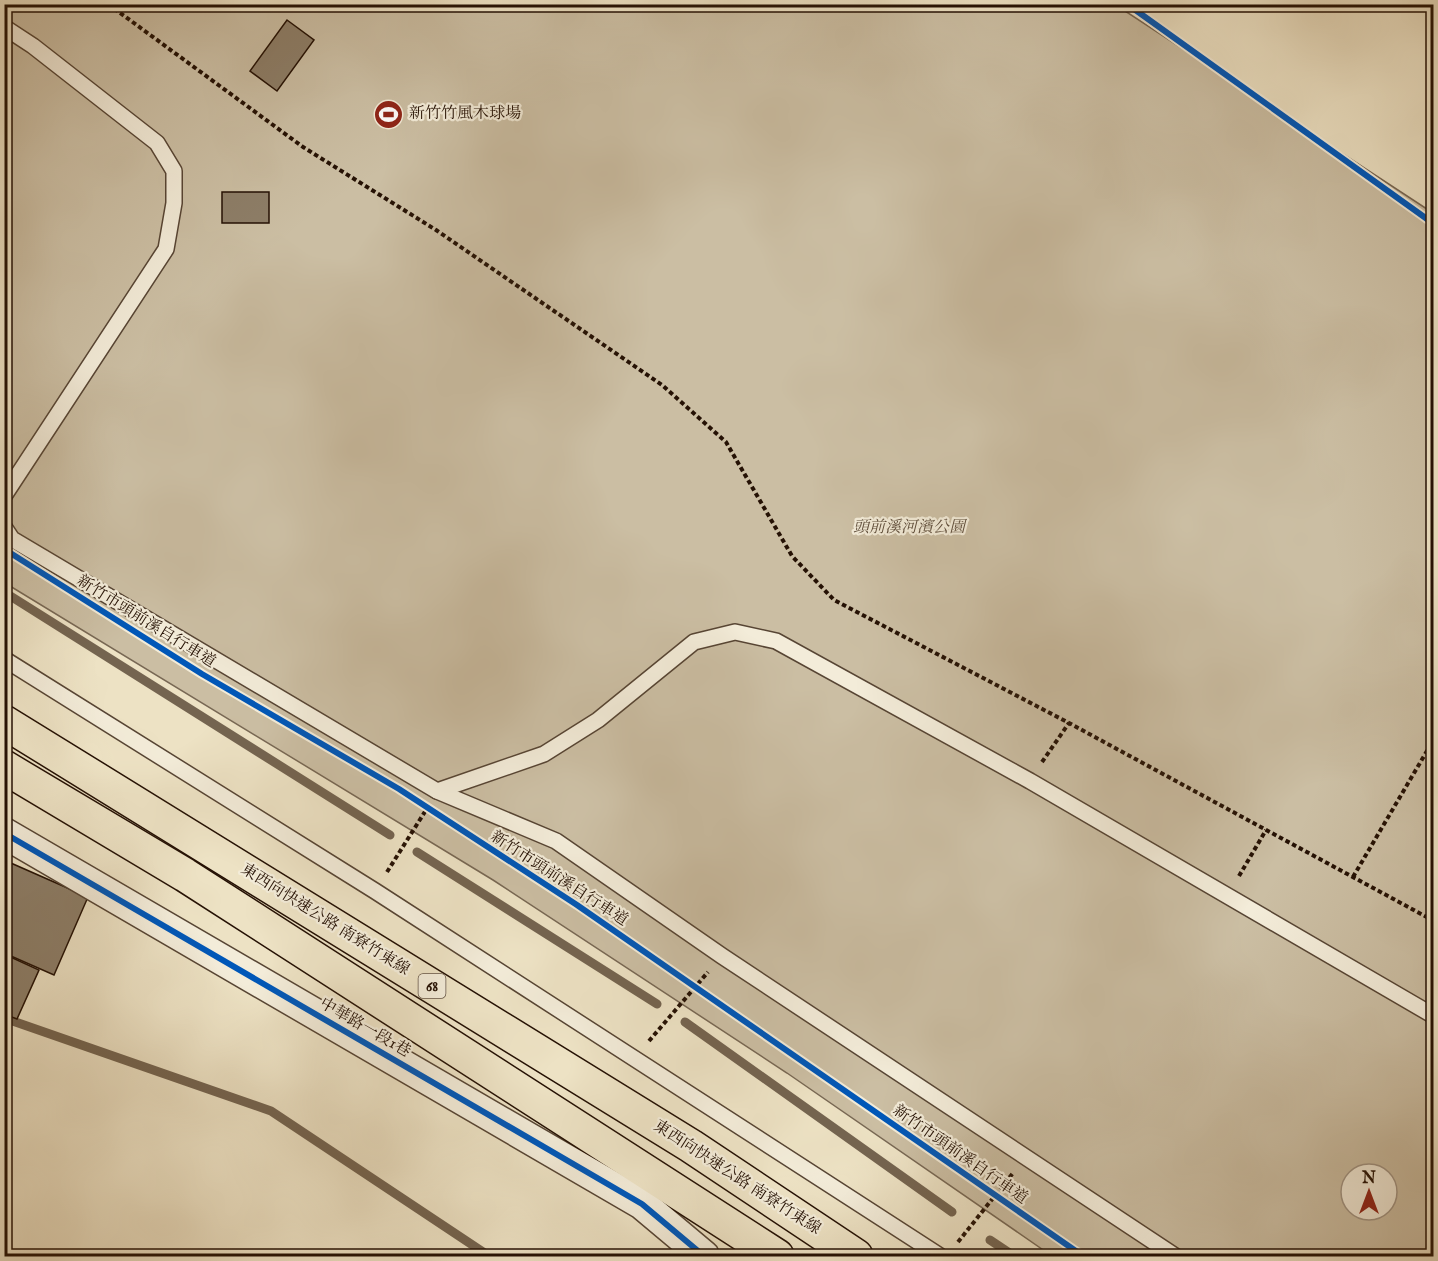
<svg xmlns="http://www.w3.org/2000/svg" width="1438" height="1261" font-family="'IM FELL English','Noto Serif TC',serif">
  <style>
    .green { fill: #cbbea3; stroke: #786854; stroke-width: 1.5; fill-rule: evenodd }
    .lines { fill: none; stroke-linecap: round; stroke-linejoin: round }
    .stream { stroke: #746450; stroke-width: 9 }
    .building { fill: #8d7e68; stroke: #251104; stroke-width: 1.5 }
    .service-casing { stroke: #574534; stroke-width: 18 }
    .minor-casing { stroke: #574534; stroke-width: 33 }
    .trunk-casing { stroke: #251104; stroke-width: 36 }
    .path { stroke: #251104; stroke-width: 4; stroke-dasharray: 4.5 3; stroke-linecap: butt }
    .service { stroke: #f3ecd9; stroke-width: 15 }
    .minor { stroke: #f3ecd9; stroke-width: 30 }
    .trunk { stroke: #ede2c4; stroke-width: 33 }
    .cycleway-casing { stroke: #f3ecd9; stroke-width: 10 }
    .cycleway { stroke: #0057b8; stroke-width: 6 }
    .labels { text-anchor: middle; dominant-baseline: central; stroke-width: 4.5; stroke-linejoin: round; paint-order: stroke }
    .shield { fill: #f3ecd9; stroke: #635344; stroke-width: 1.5 }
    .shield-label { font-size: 15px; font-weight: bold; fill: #251104 }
    .poi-label { font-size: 16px; fill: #251104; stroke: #f3ecd9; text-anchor: start }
    .park-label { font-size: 16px; font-style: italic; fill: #5f4e3c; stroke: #f3ecd9 }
    .street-label { font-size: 16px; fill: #251104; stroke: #f3ecd9 }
  </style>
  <rect width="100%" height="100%" fill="#ede2c4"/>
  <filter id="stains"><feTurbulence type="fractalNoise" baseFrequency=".00333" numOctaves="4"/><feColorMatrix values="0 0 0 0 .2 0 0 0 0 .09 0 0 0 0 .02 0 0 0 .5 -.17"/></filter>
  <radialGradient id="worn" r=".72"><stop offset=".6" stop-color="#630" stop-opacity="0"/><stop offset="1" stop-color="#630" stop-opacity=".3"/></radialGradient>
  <path class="green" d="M 4,5 L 1116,5 L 1433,213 L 1433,1256 L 1052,1256 L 787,1073 L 493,880 L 5,583 ZM 1351,1174 L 1387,1174 L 1387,1210 L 1351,1210 Z"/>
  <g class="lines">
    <g class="stream">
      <path d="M 4,592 L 390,835"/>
      <path d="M 417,852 L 657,1004"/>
      <path d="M 4,1018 L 271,1111 L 489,1256"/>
      <path d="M 685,1022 L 952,1212"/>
      <path d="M 990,1240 L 1014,1256"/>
    </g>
  </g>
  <g class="building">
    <path d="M 287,20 L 314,40 L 277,91 L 250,71 Z"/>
    <rect x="222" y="192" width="47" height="31"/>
    <path d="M 4,860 L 88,897 L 54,975 L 4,953 Z"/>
    <path d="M 4,954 L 39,970 L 17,1019 L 4,1014 Z"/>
  </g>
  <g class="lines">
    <defs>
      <g id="service">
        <path d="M 4,27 L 33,46 L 157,143 L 174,171 L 174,203 L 166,249 L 4,496"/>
        <path d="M 4,527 L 12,539 L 437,791 L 556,841 L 722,956 L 1175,1256"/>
        <path d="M 4,659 L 375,891 L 940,1256"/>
        <path d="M 437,791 L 544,754 L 598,720 L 694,642 L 735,632 L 776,641 L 1030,781 L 1434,1016"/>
      </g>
      <path id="minor" d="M 4,833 L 642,1204 L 704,1256"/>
      <g id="trunk">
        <path d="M 4,722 L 691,1146 L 856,1256"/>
        <path d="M 4,767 L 185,875 L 777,1256"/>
      </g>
    </defs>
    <use href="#service" class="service-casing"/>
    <use href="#minor" class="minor-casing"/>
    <use href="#trunk" class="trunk-casing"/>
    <g class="path">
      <path d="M 108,4 L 303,147 L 436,230 L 662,385 L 726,442 L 792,556 L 834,600 L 1069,723 L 1434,921"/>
      <path d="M 117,11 L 122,4"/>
      <path d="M 1042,762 L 1069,723"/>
      <path d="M 387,872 L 426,810"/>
      <path d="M 1239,876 L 1266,830"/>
      <path d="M 1353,877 L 1434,739"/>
      <path d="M 649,1041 L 708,972"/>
      <path d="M 958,1242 L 1013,1173"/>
    </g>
    <use href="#service" class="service"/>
    <use href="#minor" class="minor"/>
    <use href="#trunk" class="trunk"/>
    <defs>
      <g id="cycleway">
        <path d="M 1127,4 L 1434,224"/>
        <path d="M 4,549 L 202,674 L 399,789 L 577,905 L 1083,1256"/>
        <path d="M 4,833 L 642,1204 L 704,1256"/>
      </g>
    </defs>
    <use href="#cycleway" class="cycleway-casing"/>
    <use href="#cycleway" class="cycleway"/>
  </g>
  <defs>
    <symbol id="stadium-disc" viewBox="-11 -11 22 22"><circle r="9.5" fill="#8f2418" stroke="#f3ecd9"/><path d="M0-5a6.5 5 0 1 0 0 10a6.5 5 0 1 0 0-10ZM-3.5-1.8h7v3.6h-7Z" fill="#fff"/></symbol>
  </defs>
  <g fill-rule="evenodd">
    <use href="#stadium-disc" x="372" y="98" width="33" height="33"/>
  </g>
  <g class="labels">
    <rect class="shield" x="418.5" y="974" width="27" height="24" rx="4.5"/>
    <g class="shield-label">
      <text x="432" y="986">68</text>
    </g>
    <g class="poi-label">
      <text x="409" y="114">新竹竹風木球場</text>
    </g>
    <g class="park-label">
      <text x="909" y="528">頭前溪河濱公園</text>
    </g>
    <g class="street-label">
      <text transform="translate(146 622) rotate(32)">新竹市頭前溪自行車道</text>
      <text transform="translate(559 879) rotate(33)">新竹市頭前溪自行車道</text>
      <text transform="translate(325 920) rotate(32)">東西向快速公路 南寮竹東線</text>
      <text transform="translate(365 1028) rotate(30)">中華路一段1巷</text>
      <text transform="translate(960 1155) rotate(35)">新竹市頭前溪自行車道</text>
      <text transform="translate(737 1178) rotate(33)">東西向快速公路 南寮竹東線</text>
    </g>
  </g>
  <rect width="1438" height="1261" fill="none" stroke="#ede2c4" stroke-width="24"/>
  <rect x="6" y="6" width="1426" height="1249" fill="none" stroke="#251104" stroke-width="3"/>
  <rect x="12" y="12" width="1414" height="1237" fill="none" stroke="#251104" stroke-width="1.5"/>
  <g transform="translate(1369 1192)"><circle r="28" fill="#f3ecd9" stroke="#a19484" stroke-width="1.5"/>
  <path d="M0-4.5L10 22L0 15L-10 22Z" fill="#8f2418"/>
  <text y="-9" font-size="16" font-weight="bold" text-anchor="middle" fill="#251104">N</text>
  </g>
  <rect width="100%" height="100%" filter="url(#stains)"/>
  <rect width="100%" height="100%" fill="url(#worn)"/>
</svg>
